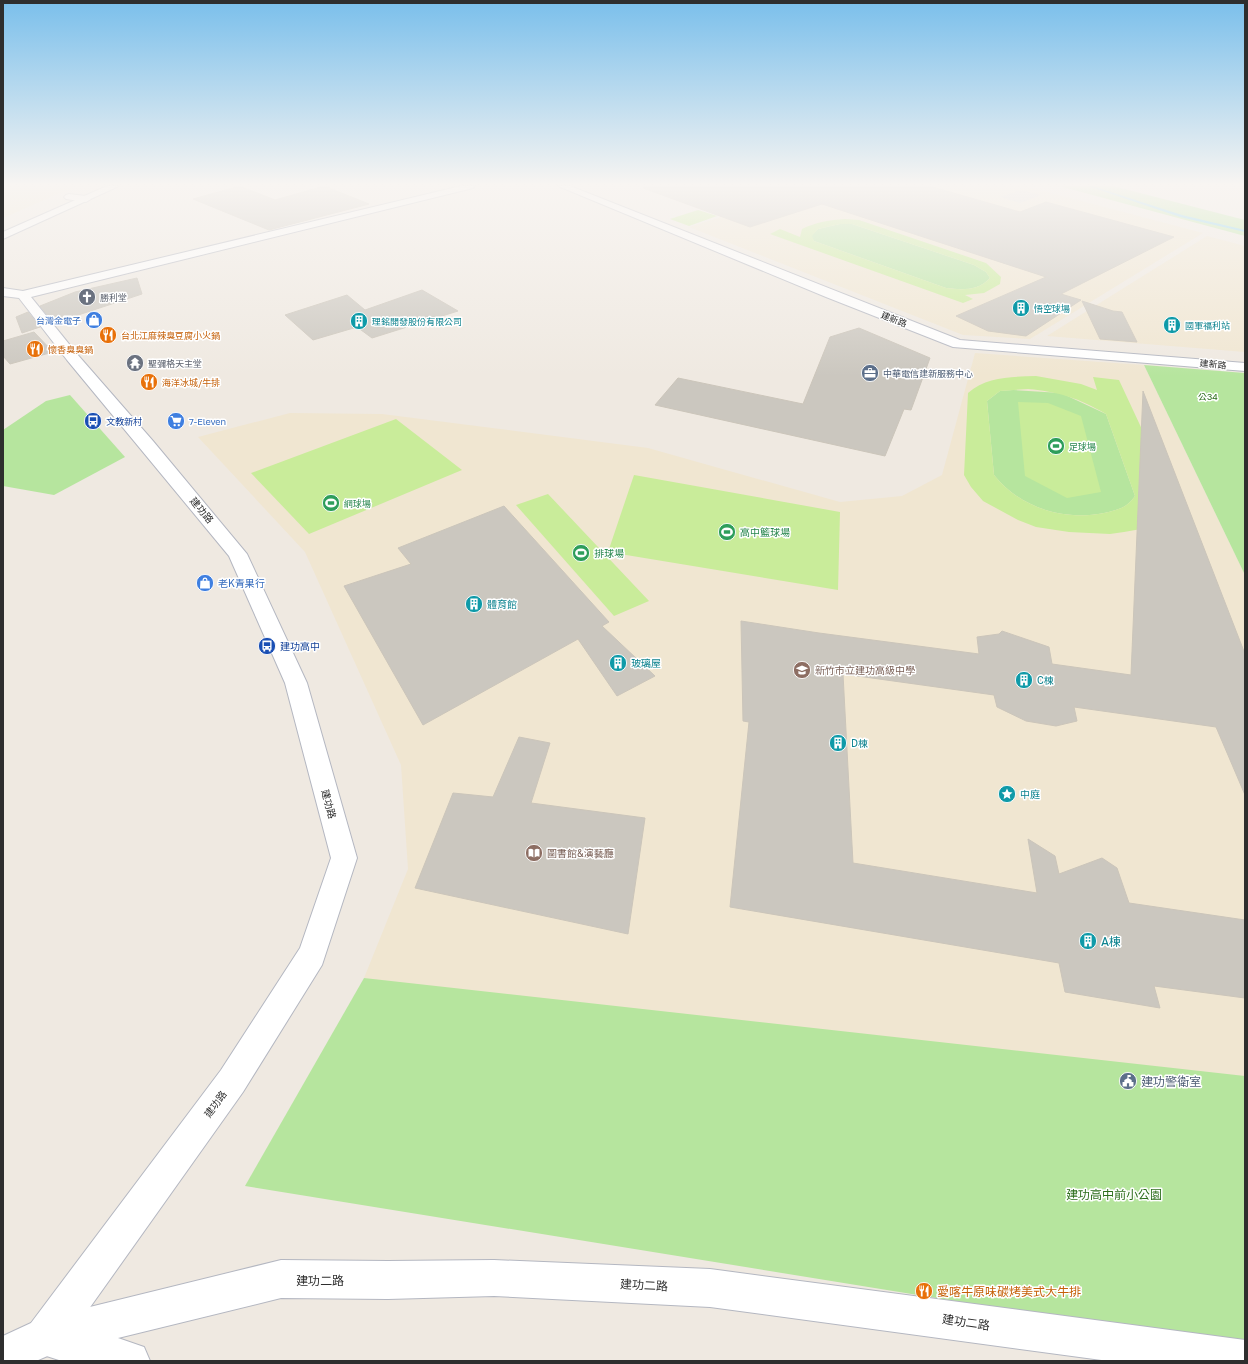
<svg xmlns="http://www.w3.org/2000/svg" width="1248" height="1364" font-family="'Golos Text','Noto Sans TC',sans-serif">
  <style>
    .education { fill: #f0e6d1 }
    .green { fill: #b6e59e }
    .pitch { fill: #c9ec9a; fill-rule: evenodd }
    .plaza { fill: #dfdcd8 }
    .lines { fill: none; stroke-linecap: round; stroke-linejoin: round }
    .stream { fill: #75cff0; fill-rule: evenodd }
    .building { fill: #cbc7bf; stroke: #cbc5ba }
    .minor-casing { stroke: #b4b7c1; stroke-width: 2 }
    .tertiary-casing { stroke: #b4b7c1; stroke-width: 2 }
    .secondary-casing { stroke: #b4b7c1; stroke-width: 2 }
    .minor { fill: #fff; fill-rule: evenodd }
    .tertiary { fill: #fff; fill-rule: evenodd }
    .secondary { fill: #fff; fill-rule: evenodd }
    .labels { text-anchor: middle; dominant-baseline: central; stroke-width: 3; stroke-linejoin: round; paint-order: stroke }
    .far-worship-label { font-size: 9px; fill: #5b616d; stroke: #fff; text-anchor: start }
    .far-culture-label { font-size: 9px; fill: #0d838f; stroke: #fff; text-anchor: start }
    .far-street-label { font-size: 9px; fill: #2e2e2e; stroke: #fff }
    .far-shop-label { font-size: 9px; fill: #366cbe; stroke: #fff; text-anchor: end }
    .far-food-label { font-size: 9px; fill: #c56008; stroke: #fff; text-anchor: start }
    .far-service-label { font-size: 9px; fill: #4e5e75; stroke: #fff; text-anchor: start }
    .far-park-label { font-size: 9px; fill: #2c6e1b; stroke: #fff }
    .far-transit-label { font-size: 9px; fill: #164399; stroke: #fff; text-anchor: start }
    .far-leisure-label { font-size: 9px; fill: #27864d; stroke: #fff; text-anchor: start }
    .street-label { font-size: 10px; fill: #2e2e2e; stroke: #fff }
    .leisure-label { font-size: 10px; fill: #27864d; stroke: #fff; text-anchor: start }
    .shop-label { font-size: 10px; fill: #366cbe; stroke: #fff; text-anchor: start }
    .culture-label { font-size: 10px; fill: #0d838f; stroke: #fff; text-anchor: start }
    .transit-label { font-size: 10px; fill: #164399; stroke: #fff; text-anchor: start }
    .education-label { font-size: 10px; fill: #785e54; stroke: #fff; text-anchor: start }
    .near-culture-label { font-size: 12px; fill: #0d838f; stroke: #fff; text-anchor: start }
    .near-service-label { font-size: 12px; fill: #4e5e75; stroke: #fff; text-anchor: start }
    .near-park-label { font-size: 12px; fill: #2c6e1b; stroke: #fff }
    .near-street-label { font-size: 12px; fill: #2e2e2e; stroke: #fff }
    .near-food-label { font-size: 12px; fill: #c56008; stroke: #fff; text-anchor: start }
  </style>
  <rect width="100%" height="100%" fill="#efe9e1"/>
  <g class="education">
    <path d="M 3,186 L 76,186 L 3,218 Z"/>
    <path d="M 820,186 L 1025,186 L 1203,233 L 1030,339 L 963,335 L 689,227 Z"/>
    <path d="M 1207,236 L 1245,246 L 1245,352 L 1047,336 Z"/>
    <path d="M 975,353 L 1144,365 L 1245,575 L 1245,1080 L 624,1021 L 364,978 L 408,869 L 401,765 L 305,552 L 198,437 L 290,413 L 382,414 L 648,448 L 840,502 L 902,496 L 942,475 Z"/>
  </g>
  <g class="green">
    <path d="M 1059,186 L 1113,186 L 1245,220 L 1245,236 Z"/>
    <path d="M 840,224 L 852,224 L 974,265 L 986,272 L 990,278 C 978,291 962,290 946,288 L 814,241 L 811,236 L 818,229 Z"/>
    <path d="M 1144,365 L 1245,373 L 1245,575 Z"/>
    <path d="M 1013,390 L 1061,393 L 1106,414 L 1135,496 C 1127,508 1117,510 1104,513 C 1064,521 1020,508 994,475 L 987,401 L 1000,391 Z"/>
    <path d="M 70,395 L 125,457 L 54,495 L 3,486 L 3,430 L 46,401 Z"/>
    <path d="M 364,978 L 1245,1076 L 1245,1348 L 245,1186 Z"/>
  </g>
  <g class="pitch">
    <path d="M 698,210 L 717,216 L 689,226 L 670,219 Z"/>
    <path d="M 845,219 L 859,220 L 986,263 L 1001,277 L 1000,284 L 984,293 L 965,295 L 973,299 L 963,303 L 770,234 L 780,229 L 800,237 L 802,229 C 816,222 830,220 845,219 ZM 840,224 L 852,224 L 974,265 L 986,272 L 990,278 C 978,291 962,290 946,288 L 814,241 L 812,236 L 818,229 Z"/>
    <path d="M 1036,376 L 1081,384 L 1097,390 L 1093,377 L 1119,380 L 1174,498 L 1141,529 L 1124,532 L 1110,534 L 1069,532 L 1036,527 L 1018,520 L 983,501 L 971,487 L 964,475 L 968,393 C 987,376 1012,377 1036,376 ZM 1028,389 C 1060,392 1078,398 1106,414 L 1135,496 C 1127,508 1117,510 1104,513 C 1064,521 1020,508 994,475 L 987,401 L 1000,391 Z"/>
    <path d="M 1018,402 L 1048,403 L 1081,416 L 1101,492 L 1067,498 L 1025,476 Z"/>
    <path d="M 396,419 L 462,470 L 309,534 L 251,473 Z"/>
    <path d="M 634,475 L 840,512 L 838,590 L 608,552 Z"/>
    <path d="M 548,494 L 649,601 L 614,616 L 516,505 Z"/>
  </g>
  <path class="plaza" d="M 1021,190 L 1041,195 L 1020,203 L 1000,197 Z"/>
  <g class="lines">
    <path class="stream" d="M 1088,186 L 1092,186 L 1182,215 L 1245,230 L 1245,232 L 1180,217 Z"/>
  </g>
  <g class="building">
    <path d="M 240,186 L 275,200 L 324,186 L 369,204 L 269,230 L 193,199 Z"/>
    <path d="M 644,186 L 929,186 L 1020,212 L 1046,202 L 1174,237 L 1061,294 L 1081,300 L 1026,336 L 988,331 L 956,316 L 1046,277 L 822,204 L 750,227 L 643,188 Z"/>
    <path d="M 137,278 L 142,294 L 54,323 L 40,306 L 75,292 Z"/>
    <path d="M 422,290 L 458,311 L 372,338 L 357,327 L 313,340 L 285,315 L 347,295 L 365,310 Z"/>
    <path d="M 1082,301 L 1113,311 L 1122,312 L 1137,342 L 1100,339 Z"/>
    <path d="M 28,312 L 40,327 L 22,333 L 16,317 Z"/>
    <path d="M 859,328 L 930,358 L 911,410 L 904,409 L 885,456 L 655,405 L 678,378 L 803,404 L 830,337 Z"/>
    <path d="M 34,332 L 53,352 L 10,364 L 3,356 L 3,341 Z"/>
    <path d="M 1143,391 L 1245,654 L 1245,795 L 1216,727 L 1074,707 L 1077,721 L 1056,726 L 1026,721 L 997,707 L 994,695 L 843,674 L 853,863 L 1037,893 L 1028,839 L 1055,856 L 1059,874 L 1102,858 L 1117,868 L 1129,903 L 1245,920 L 1245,998 L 1154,986 L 1160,1008 L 1065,992 L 1059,963 L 730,907 L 749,722 L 743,721 L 741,621 L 819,633 L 979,654 L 977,637 L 999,634 L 1002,631 L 1049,647 L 1052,664 L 1131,675 Z"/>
    <path d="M 504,506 L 609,622 L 602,626 L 655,676 L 617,696 L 578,639 L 423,725 L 344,586 L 411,564 L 398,548 Z"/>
    <path d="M 519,737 L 550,743 L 531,803 L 645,818 L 628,934 L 415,888 L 453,793 L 493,797 Z"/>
  </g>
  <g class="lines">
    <defs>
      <g id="minor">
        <path d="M 558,186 L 570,186 L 960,340 L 1245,363 L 1245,371 L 953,347 L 826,297 Z"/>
        <path d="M 69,194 L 86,196 L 91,199 L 86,202 L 66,199 L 64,197 L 66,195 Z"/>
        <path d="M 281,1260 L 388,1261 L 494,1260 L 710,1269 L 1245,1340 L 1245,1361 L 1109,1361 L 710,1307 L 494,1296 L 388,1299 L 281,1298 L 118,1338 L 144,1347 L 150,1361 L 62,1361 L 31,1351 L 26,1337 L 31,1323 L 45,1318 Z"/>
      </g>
      <path id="tertiary" d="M 461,186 L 475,186 L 473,188 L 31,297 L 77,354 L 153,441 L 247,554 L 307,683 L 357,858 L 322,965 L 243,1092 L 59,1351 L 36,1361 L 3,1361 L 3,1336 L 31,1323 L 221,1070 L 300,948 L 331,858 L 285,683 L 229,556 L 67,360 L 19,298 L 3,296 L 3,288 L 23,291 Z"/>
      <path id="secondary" d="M 107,186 L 119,186 L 3,239 L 3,232 Z"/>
    </defs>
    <use href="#minor" class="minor-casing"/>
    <use href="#tertiary" class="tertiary-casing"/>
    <use href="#secondary" class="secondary-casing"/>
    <use href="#minor" class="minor"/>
    <use href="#tertiary" class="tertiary"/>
    <use href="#secondary" class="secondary"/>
  </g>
  <linearGradient id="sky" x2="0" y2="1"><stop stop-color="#7abfeb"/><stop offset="0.49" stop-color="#f8f5f2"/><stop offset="1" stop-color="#f8f5f2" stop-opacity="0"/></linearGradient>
  <rect width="1248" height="376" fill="url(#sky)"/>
  <defs>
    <symbol id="church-disc" viewBox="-11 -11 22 22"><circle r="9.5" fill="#6b7280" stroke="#fff"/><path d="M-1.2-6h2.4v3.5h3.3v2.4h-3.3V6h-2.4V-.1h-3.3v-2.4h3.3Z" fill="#fff"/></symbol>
    <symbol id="building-disc" viewBox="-11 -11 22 22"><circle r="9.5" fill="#0f9aa8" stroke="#fff"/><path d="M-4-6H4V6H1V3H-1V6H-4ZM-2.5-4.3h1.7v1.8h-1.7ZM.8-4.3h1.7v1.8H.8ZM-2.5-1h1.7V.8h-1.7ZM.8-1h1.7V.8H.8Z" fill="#fff"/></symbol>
    <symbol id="shop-disc" viewBox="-11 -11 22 22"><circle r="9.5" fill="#3f7fe0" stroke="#fff"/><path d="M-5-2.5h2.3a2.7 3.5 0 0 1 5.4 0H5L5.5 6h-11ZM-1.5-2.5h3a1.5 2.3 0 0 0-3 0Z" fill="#fff"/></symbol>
    <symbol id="restaurant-disc" viewBox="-11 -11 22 22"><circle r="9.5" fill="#e8710a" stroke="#fff"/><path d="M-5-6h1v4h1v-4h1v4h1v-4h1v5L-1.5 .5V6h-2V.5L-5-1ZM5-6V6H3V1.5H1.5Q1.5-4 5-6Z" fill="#fff"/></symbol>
    <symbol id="temple-disc" viewBox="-11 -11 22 22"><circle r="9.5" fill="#6b7280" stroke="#fff"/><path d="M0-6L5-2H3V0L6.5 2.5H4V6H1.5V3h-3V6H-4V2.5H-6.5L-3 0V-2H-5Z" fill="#fff"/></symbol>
    <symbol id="office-disc" viewBox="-11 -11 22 22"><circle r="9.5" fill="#5c6f8a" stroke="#fff"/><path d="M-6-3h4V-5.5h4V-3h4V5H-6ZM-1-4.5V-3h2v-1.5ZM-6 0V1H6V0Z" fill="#fff"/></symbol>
    <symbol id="bus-disc" viewBox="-11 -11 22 22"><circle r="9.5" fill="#1a4fb4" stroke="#fff"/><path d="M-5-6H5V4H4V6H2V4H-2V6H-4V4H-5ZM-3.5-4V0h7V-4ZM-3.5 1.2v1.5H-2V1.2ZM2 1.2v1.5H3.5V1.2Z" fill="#fff"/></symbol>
    <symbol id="supermarket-disc" viewBox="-11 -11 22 22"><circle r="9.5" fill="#3f7fe0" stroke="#fff"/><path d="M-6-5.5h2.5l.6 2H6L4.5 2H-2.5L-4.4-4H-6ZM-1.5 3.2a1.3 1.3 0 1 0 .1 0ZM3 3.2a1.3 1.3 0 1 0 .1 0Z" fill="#fff"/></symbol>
    <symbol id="stadium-disc" viewBox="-11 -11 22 22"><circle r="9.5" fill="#2e9e5b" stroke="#fff"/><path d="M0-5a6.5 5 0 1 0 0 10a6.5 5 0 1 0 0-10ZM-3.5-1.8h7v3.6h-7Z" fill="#fff"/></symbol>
    <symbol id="school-disc" viewBox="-11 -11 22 22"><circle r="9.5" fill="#8d6e63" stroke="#fff"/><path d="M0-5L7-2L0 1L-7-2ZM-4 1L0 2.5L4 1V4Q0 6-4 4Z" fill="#fff"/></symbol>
    <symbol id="sight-disc" viewBox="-11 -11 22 22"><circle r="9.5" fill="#0f9aa8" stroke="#fff"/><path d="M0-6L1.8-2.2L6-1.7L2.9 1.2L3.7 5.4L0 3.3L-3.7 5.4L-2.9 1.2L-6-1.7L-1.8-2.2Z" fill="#fff"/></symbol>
    <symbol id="library-disc" viewBox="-11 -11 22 22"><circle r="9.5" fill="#8d6e63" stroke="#fff"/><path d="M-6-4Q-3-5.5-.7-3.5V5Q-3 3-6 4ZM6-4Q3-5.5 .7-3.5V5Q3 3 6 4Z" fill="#fff"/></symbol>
    <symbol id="civic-disc" viewBox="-11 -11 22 22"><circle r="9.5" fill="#5c6f8a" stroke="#fff"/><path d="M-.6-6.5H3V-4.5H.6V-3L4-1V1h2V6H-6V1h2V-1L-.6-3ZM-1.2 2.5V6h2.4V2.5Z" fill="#fff"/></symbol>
  </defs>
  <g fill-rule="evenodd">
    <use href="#church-disc" x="77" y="287" width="20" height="20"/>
    <use href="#building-disc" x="1011" y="298" width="20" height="20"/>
    <use href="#shop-disc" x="84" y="310" width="20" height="20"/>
    <use href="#building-disc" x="349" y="311" width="20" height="20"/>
    <use href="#building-disc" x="1162" y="315" width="20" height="20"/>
    <use href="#restaurant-disc" x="98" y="325" width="20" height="20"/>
    <use href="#restaurant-disc" x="25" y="339" width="20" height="20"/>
    <use href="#temple-disc" x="125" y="353" width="20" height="20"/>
    <use href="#office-disc" x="860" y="363" width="20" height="20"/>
    <use href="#restaurant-disc" x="139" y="372" width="20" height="20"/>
    <use href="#bus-disc" x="83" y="411" width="20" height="20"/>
    <use href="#supermarket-disc" x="166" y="411" width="20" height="20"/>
    <use href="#stadium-disc" x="1046" y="436" width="20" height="20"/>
    <use href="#stadium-disc" x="321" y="493" width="20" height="20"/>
    <use href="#stadium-disc" x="717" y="522" width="20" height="20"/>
    <use href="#stadium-disc" x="571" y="543" width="20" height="20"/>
    <use href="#shop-disc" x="195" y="573" width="20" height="20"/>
    <use href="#building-disc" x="464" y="594" width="20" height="20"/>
    <use href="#bus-disc" x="257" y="636" width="20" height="20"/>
    <use href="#building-disc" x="608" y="653" width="20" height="20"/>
    <use href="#school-disc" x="792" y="660" width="20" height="20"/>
    <use href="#building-disc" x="1014" y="670" width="20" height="20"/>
    <use href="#building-disc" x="828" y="733" width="20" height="20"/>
    <use href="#sight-disc" x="997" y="784" width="20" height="20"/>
    <use href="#library-disc" x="524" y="843" width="20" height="20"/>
    <use href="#building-disc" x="1078" y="931" width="20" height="20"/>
    <use href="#civic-disc" x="1118" y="1071" width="20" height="20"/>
    <use href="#restaurant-disc" x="914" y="1281" width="20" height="20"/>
  </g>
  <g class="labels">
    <g class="far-worship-label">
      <text x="100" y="297">勝利堂</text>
      <text x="148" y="363">聖彌格天主堂</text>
    </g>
    <g class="far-culture-label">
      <text x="1034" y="308">悟空球場</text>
      <text x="372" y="321">理銘開發股份有限公司</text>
      <text x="1185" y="325">國軍福利站</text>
    </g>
    <g class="far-street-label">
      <text transform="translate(894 319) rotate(21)">建新路</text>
      <text transform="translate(1213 364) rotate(5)">建新路</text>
    </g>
    <g class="far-shop-label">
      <text x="81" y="320">台灣金電子</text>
      <text x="189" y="421" text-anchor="start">7-Eleven</text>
    </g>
    <g class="far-food-label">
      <text x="121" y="335">台北江麻辣臭豆腐小火鍋</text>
      <text x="48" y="349">懷香臭臭鍋</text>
      <text x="162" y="382">海洋冰城/牛排</text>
    </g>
    <g class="far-service-label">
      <text x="883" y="373">中華電信建新服務中心</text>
    </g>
    <g class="far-park-label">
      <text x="1208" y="396">公34</text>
    </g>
    <g class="far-transit-label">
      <text x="106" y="421">文教新村</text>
    </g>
    <g class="far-leisure-label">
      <text x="1069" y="446">足球場</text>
      <text x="344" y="503">網球場</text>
    </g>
    <g class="street-label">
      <text transform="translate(202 510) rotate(50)">建功路</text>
      <text transform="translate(329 804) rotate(75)">建功路</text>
      <text transform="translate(215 1104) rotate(-54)">建功路</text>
    </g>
    <g class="leisure-label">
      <text x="740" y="532">高中籃球場</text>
      <text x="594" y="553">排球場</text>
    </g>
    <g class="shop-label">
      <text x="218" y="583">老K青果行</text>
    </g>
    <g class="culture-label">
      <text x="487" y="604">體育館</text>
      <text x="631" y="663">玻璃屋</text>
      <text x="1037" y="680">C棟</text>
      <text x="851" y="743">D棟</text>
      <text x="1020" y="794">中庭</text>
    </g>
    <g class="transit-label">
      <text x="280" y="646">建功高中</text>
    </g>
    <g class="education-label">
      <text x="815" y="670">新竹市立建功高級中學</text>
      <text x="547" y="853">圖書館&amp;演藝廳</text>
    </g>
    <g class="near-culture-label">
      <text x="1101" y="941">A棟</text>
    </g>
    <g class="near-service-label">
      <text x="1141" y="1081">建功警衛室</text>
    </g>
    <g class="near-park-label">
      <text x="1114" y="1194">建功高中前小公園</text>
    </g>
    <g class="near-street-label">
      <text x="320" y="1280">建功二路</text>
      <text transform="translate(644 1285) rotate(3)">建功二路</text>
      <text transform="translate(966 1322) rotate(8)">建功二路</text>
    </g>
    <g class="near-food-label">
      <text x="937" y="1291">愛喀牛原味碳烤美式大牛排</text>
    </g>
  </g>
  <rect width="1248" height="1364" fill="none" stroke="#2e2e2e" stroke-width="8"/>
</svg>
